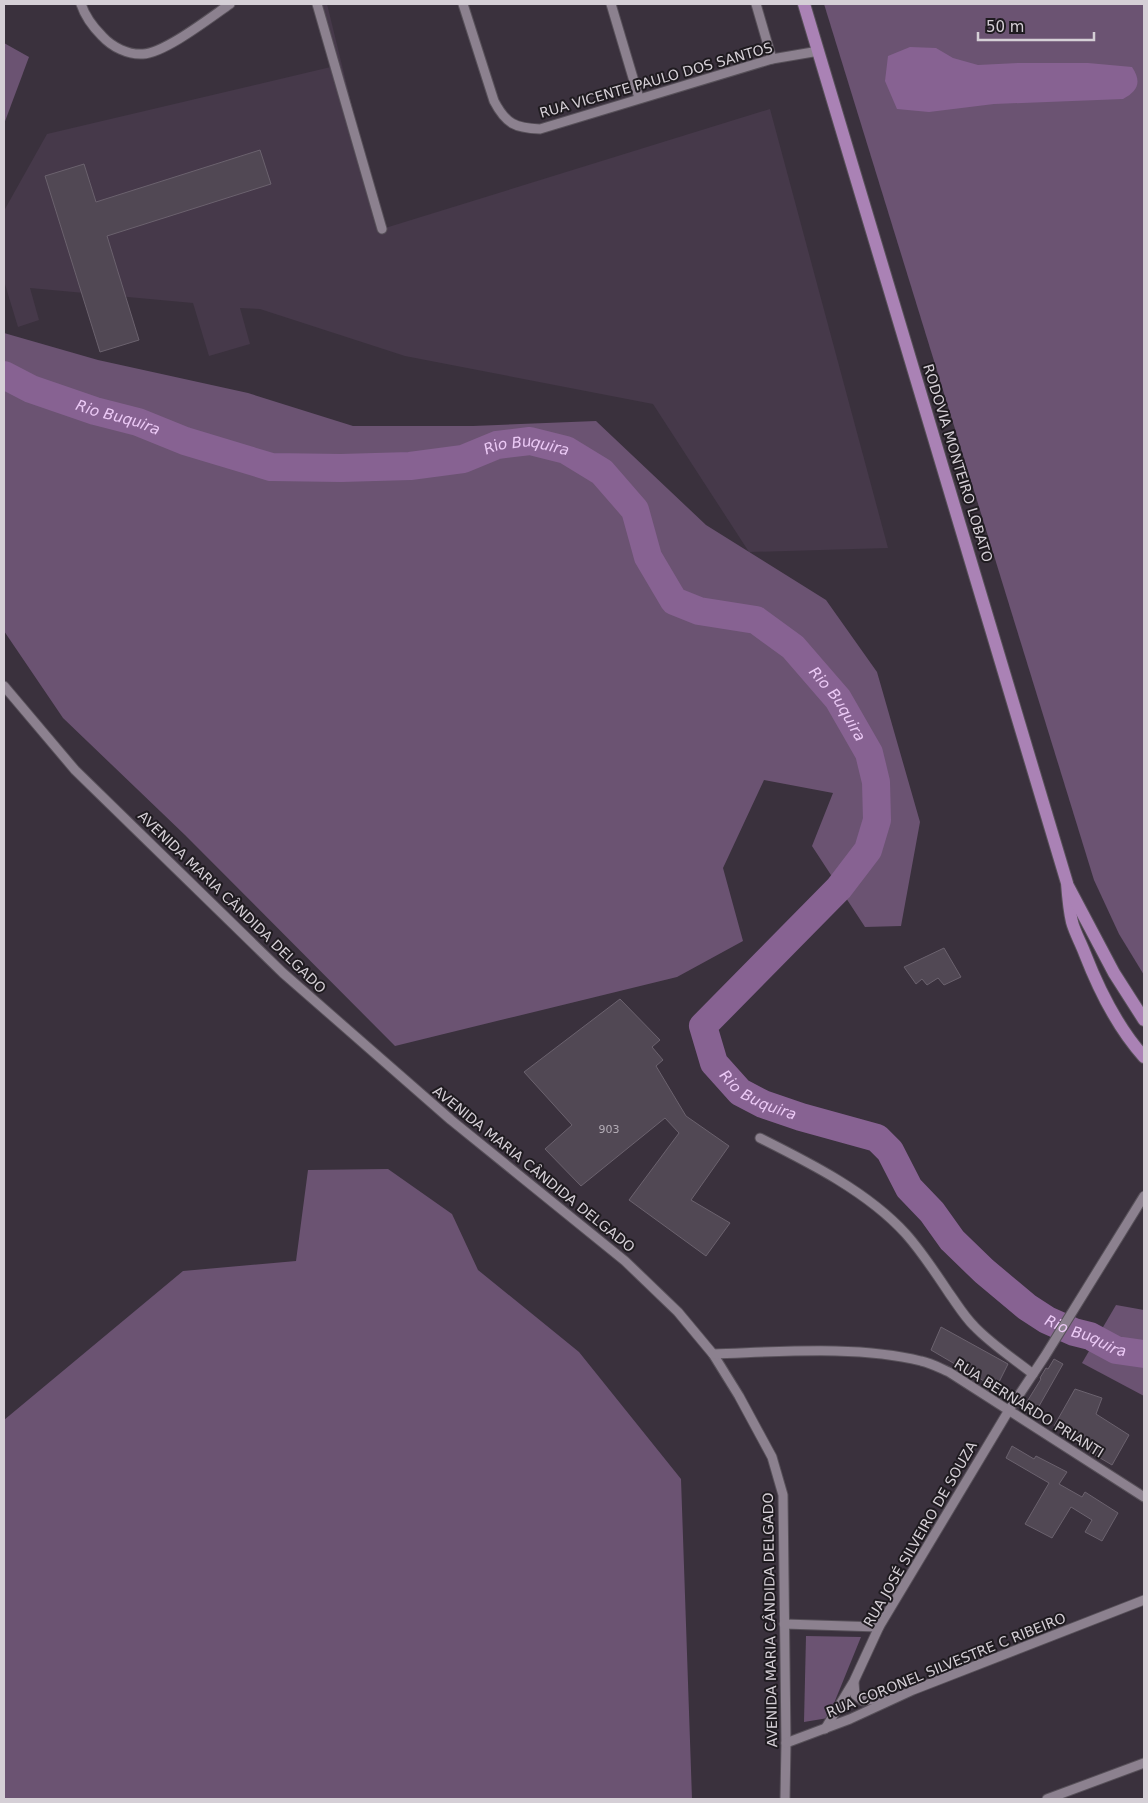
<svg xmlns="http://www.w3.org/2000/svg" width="1148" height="1803" font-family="'DejaVu Sans',sans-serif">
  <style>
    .built { fill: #46394a }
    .green { fill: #6b5372 }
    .water { fill: #876292 }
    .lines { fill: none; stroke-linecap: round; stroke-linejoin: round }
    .river { stroke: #876292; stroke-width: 28 }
    .building { fill: #514854; stroke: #6b626e }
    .minor-casing { stroke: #575059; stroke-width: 11 }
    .major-casing { stroke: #575059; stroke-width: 14 }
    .minor { stroke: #8c818f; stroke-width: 9 }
    .major { stroke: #aa82b5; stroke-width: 12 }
    .labels { text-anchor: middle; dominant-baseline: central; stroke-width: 4; stroke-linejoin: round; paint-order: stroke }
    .number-label { font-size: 11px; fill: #b4adb6 }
    .street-label { font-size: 14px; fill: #d5cfd6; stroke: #1f1b20 }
    .water-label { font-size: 15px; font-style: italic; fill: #eccaf6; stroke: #1f1b20 }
  </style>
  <rect width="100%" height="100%" fill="#3a313d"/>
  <path class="built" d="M 317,4 L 327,4 L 382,229 L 770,109 L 888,548 L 749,552 L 653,404 L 405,356 L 260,309 L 240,308 L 250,344 L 209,356 L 193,303 L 30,288 L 39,320 L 18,327 L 4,281 L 4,208 L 5,209 L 47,134 L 335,66 Z"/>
  <g class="green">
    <path d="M 824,4 L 1144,4 L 1144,975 L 1119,934 L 1094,880 Z"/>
    <path d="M 4,43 L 29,57 L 4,124 Z"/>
    <path d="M 4,333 L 98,360 L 248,393 L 353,426 L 473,426 L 596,421 L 706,525 L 826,600 L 877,672 L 920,822 L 901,926 L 865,927 L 812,846 L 833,793 L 764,780 L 723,868 L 743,941 L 677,977 L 395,1046 L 185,835 L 63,718 L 4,631 Z"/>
    <path d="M 388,1169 L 452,1214 L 478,1270 L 579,1352 L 681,1479 L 692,1799 L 4,1799 L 4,1420 L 183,1271 L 296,1261 L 308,1170 Z"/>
    <path d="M 1116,1305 L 1144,1310 L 1144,1396 L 1082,1363 Z"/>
    <path d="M 806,1636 L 861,1637 L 828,1718 L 804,1722 Z"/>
  </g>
  <path class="water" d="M 910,47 L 936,48 L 953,58 L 978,65 L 1018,63 L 1088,63 L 1132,67 C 1142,82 1138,91 1123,99 L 994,104 L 929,112 L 897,109 L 885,81 L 888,56 Z"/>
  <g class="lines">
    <path class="river" id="s1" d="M 4,375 L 31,389 L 95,411 L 138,422 L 185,441 L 271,467 L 341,468 L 410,466 L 463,459 L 497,445 L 530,441 L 566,450 L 602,472 L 635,510 L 648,557 L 674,601 L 699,611 L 756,620 L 793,647 L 838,699 L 869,753 L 876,782 L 877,820 L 868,850 L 839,888 L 703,1026 L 714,1063 L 740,1092 L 763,1104 L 801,1117 L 877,1138 L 890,1151 L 909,1188 L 932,1212 L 952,1240 L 984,1271 L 1027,1307 L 1047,1320 L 1074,1332 L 1090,1336 L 1116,1350 L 1144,1354"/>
  </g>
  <g class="building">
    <path d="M 260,150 L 271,184 L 107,236 L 139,340 L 100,352 L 45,176 L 84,164 L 96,202 Z"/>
    <path d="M 944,948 L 961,977 L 944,985 L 938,978 L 927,985 L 922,979 L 916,984 L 904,967 Z"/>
    <path d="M 620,999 L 660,1040 L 652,1047 L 663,1060 L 656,1066 L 686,1116 L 729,1146 L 691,1200 L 730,1223 L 706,1256 L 629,1200 L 679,1133 L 665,1118 L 581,1186 L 545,1149 L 572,1125 L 524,1072 Z"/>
    <path d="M 941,1327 L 1008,1364 L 996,1388 L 931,1350 Z"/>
    <path d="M 1054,1359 L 1063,1364 L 1034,1415 L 1023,1408 L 1041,1379 L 1040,1378 L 1046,1368 L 1048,1369 Z"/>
    <path d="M 1075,1389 L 1102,1398 L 1096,1414 L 1129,1435 L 1112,1465 L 1080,1446 L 1082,1444 L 1054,1426 Z"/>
    <path d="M 1012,1446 L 1034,1459 L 1036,1456 L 1067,1472 L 1059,1484 L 1082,1497 L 1085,1492 L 1118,1513 L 1102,1541 L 1085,1532 L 1092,1520 L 1071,1507 L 1052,1538 L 1025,1524 L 1049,1483 L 1006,1458 Z"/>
  </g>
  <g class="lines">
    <defs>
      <g id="minor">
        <path d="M 81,4 C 85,16 93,27 102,36 C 112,47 128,55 143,54 C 165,53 211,17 230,4"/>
        <path d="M 317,4 L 382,229"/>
        <path d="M 463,4 L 494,101 C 506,124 515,128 540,129 L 772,59 L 819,51"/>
        <path d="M 611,4 L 639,98"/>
        <path d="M 756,4 L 772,59"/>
        <path d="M 4,686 L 75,770 L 283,973 L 451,1120 L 625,1261 L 678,1312 L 713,1354 L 739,1396 L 772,1457 L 783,1495 L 786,1743 L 785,1799"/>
        <path d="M 760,1138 C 810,1163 868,1192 906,1234 C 922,1252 935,1272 949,1293 C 957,1304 964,1316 974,1326 C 991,1344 1014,1359 1033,1374"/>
        <path d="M 713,1354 C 778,1352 858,1345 921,1361 C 931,1363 940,1368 949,1372 L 1144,1497"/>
        <path d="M 784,1624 L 879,1627"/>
        <path d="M 854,1682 L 855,1695 L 863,1701 L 891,1696"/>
        <path d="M 825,1729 L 854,1681 L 879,1627 L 1009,1410 L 1045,1356 L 1144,1196"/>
        <path d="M 786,1743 L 850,1719 L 913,1690 L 1144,1600"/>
        <path d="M 1047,1799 L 1144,1763"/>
      </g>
      <g id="major">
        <path d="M 804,4 L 1067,883 C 1068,896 1069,909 1072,922 C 1075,933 1081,943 1085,954 C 1099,990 1118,1028 1144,1057"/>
        <path d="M 1068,886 L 1114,973 L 1144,1020"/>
      </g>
    </defs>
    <use href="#minor" class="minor-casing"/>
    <use href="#major" class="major-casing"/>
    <use href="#minor" class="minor"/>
    <use href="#major" class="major"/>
  </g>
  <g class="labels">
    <g class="number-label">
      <text x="609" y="1129">903</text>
    </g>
    <g class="street-label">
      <text transform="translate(656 80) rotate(-16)">RUA VICENTE PAULO DOS SANTOS</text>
      <text transform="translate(958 463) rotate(73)">RODOVIA MONTEIRO LOBATO</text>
      <text transform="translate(232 902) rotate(44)">AVENIDA MARIA CÂNDIDA DELGADO</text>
      <text transform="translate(534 1169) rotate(39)">AVENIDA MARIA CÂNDIDA DELGADO</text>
      <text transform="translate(1029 1408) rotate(32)">RUA BERNARDO PRIANTI</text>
      <text transform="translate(920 1534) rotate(-60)">RUA JOSÉ SILVEIRO DE SOUZA</text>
      <text transform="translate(770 1620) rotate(-91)">AVENIDA MARIA CÂNDIDA DELGADO</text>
      <text transform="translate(946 1665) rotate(-22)">RUA CORONEL SILVESTRE C RIBEIRO</text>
    </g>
    <g class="water-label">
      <text stroke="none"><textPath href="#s1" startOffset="122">Rio Buquira</textPath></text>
      <text stroke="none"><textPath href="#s1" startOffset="542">Rio Buquira</textPath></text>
      <text stroke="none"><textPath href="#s1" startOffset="978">Rio Buquira</textPath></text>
      <text stroke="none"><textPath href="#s1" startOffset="1472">Rio Buquira</textPath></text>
      <text stroke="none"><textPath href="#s1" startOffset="1894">Rio Buquira</textPath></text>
    </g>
  </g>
  <rect width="1148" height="1803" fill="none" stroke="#d5cfd6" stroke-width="10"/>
  <path d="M978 32v8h116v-8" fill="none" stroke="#d5cfd6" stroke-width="2.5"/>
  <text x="986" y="32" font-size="15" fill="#d5cfd6" stroke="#1f1b20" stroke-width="4" paint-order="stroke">50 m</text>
</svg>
